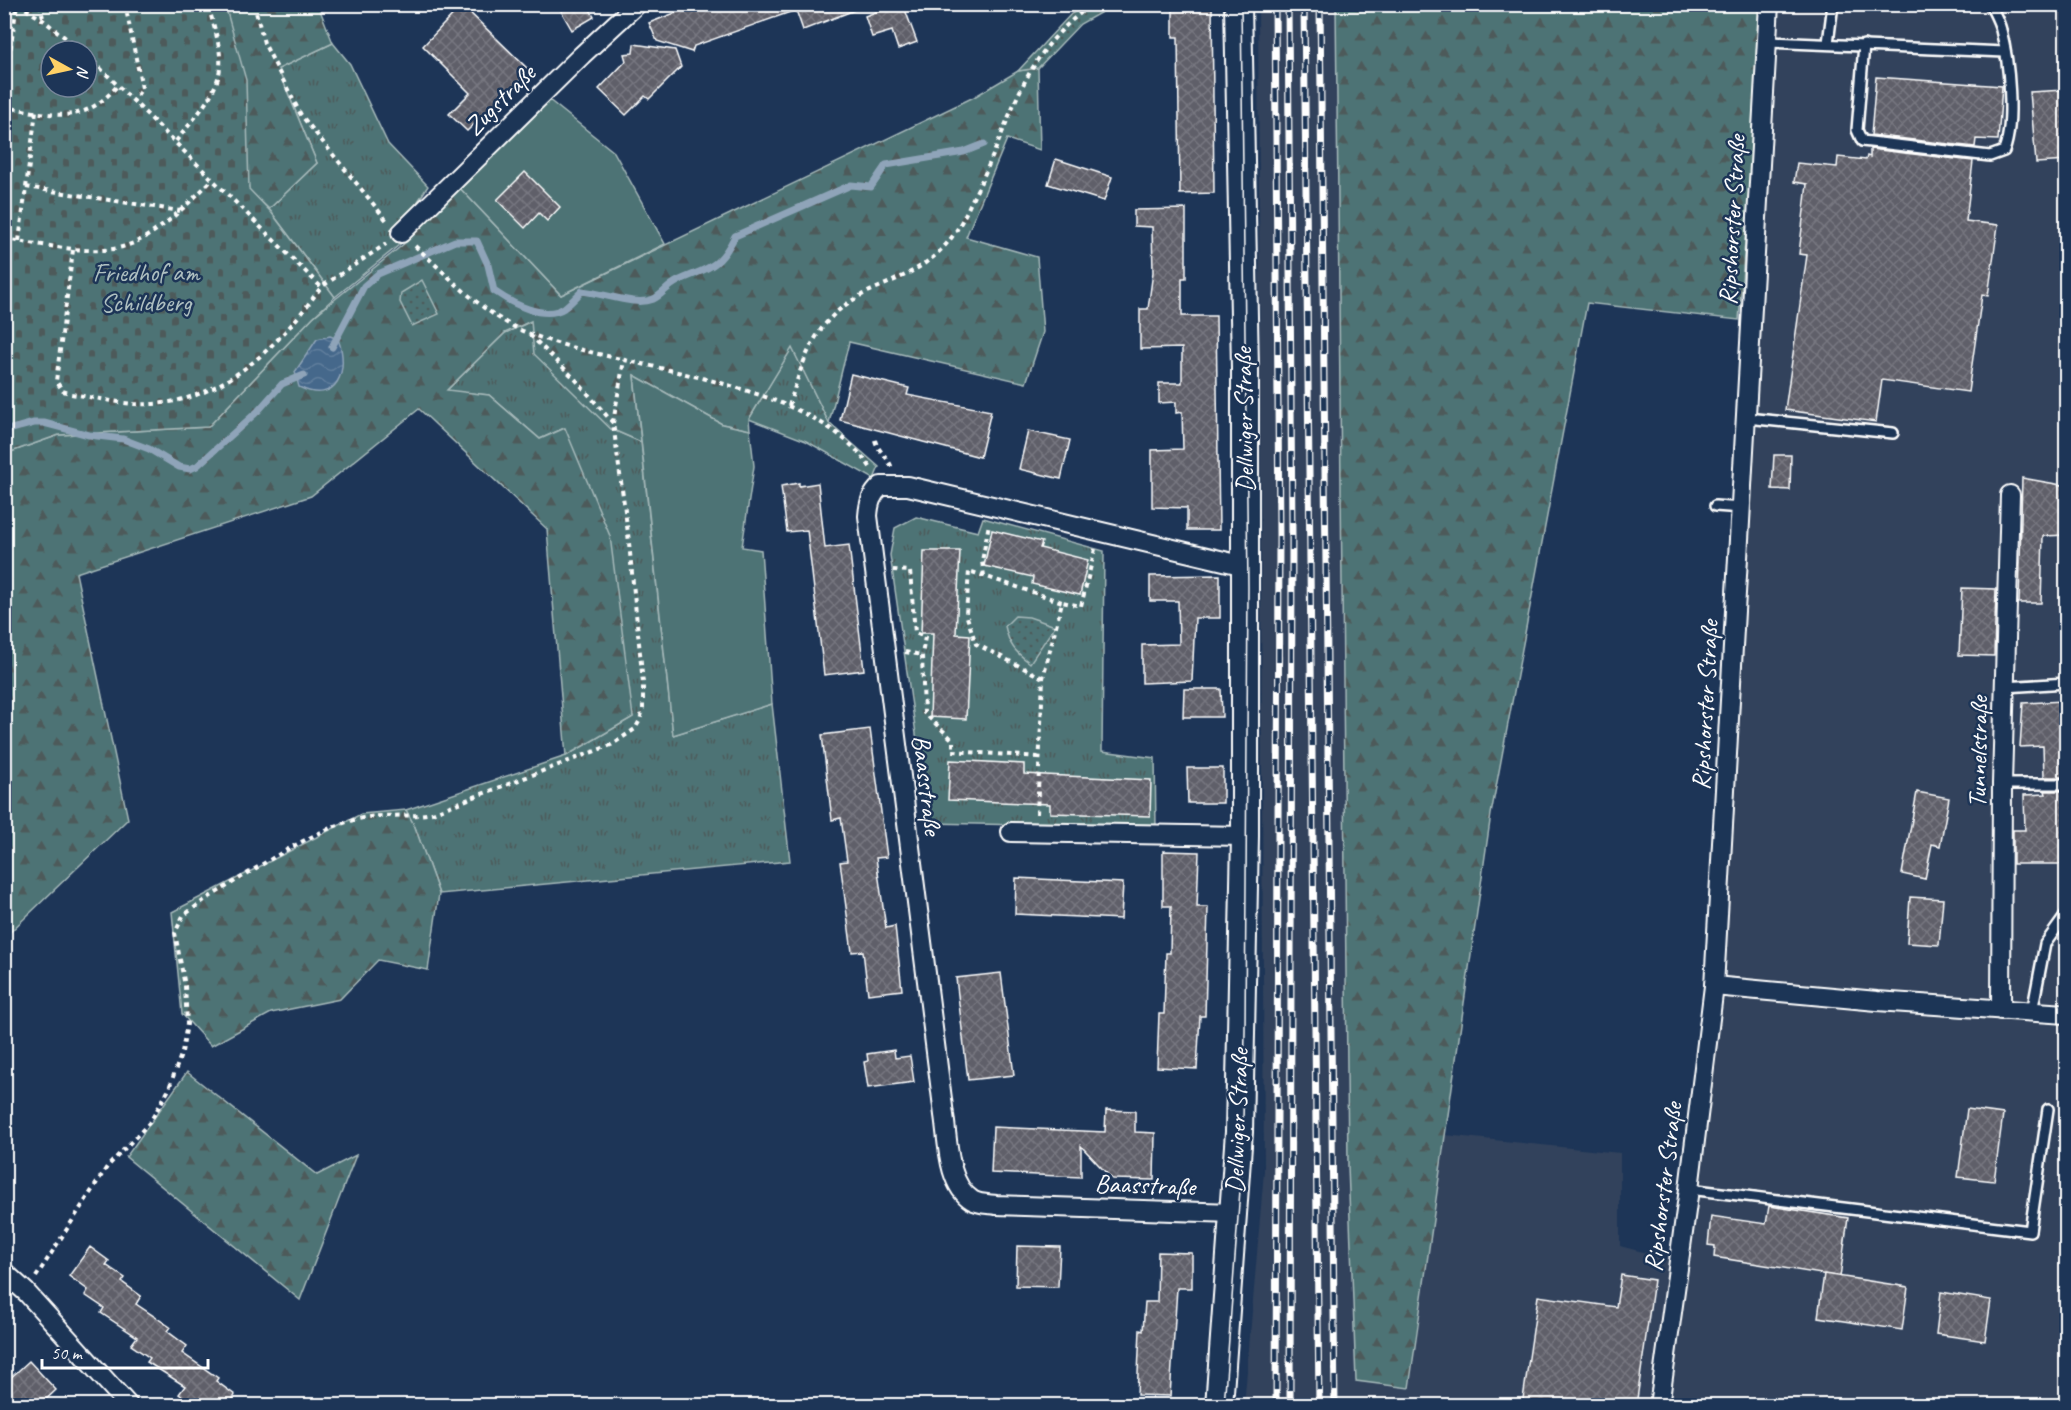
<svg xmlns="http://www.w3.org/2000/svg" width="2071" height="1410" font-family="Caveat,sans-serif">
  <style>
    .built { fill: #31425c }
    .grass { fill: url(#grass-tufts); stroke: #a6b9ba; stroke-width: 1.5 }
    .forest { fill: url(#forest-firs); stroke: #a6b9ba; stroke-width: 1.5 }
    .cemetery { fill: url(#cemetery-stones); stroke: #a6b9ba; stroke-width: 1.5; fill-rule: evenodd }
    .park { fill: url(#park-dots); stroke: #a6b9ba; stroke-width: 1.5 }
    .garden { fill: #4e7375; stroke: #a6b9ba; stroke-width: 1.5 }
    .water { fill: url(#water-waves); stroke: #8fa4b9; stroke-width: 1.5 }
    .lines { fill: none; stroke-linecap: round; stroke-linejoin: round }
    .stream { stroke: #8fa4b9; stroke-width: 7 }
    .building { fill: url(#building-cross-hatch); stroke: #fff; stroke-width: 1.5 }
    .service-casing { stroke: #fff; stroke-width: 14 }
    .minor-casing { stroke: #fff; stroke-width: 22 }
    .secondary-casing { stroke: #fff; stroke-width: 30 }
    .path { stroke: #fff; stroke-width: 4; stroke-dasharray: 4.5 4.5; stroke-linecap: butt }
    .service { stroke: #1d3557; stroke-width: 9 }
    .minor { stroke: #1d3557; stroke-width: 18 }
    .secondary { stroke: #1d3557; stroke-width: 26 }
    .tram { stroke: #fff; stroke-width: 1.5 }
    .rail-casing { stroke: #fff; stroke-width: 7 }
    .rail { stroke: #1d3557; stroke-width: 4.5; stroke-dasharray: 14; stroke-linecap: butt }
    .labels { text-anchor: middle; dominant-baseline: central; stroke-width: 5; stroke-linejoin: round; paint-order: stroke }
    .street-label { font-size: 26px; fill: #fff; stroke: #1d3557 }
    .park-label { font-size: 26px; fill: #afc0c1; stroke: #1d3557 }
  </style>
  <defs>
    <pattern id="grass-tufts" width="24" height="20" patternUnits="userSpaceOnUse" patternTransform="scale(1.5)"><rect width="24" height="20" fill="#4e7375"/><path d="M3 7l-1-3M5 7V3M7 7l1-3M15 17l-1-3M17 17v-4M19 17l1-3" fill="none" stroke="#4d5a5a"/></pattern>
    <pattern id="forest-firs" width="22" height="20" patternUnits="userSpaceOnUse" patternTransform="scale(1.5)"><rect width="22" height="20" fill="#4e7375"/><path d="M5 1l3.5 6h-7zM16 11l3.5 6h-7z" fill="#4d5a5a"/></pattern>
    <pattern id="cemetery-stones" width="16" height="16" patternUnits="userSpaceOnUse" patternTransform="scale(1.5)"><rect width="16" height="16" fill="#4e7375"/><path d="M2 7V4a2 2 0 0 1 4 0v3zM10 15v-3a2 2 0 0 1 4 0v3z" fill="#4d5a5a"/></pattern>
    <pattern id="park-dots" width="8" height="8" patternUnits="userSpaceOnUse" patternTransform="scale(1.5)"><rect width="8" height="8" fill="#4e7375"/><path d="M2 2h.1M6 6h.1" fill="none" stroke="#4d5a5a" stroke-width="1.8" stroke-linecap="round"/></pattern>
    <pattern id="water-waves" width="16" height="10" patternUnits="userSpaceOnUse" patternTransform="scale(1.5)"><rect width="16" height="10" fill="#44678b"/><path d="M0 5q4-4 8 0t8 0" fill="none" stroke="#607e9c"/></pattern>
    <pattern id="building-cross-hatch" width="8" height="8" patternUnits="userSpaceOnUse" patternTransform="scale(1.5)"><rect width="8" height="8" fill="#5f5f69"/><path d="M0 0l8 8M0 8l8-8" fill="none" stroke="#777780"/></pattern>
  </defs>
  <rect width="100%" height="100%" fill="#1d3557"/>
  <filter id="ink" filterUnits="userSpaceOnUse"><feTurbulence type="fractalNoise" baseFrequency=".0167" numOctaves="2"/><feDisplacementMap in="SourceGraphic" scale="12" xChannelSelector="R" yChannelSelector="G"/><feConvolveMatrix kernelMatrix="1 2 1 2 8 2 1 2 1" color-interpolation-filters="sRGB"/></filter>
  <g filter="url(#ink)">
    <path class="built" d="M 1258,5 L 1336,5 L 1348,1166 L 1356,1381 L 1409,1388 L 1445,1135 L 1620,1153 L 1620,1246 L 1673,1260 L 1695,1185 L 1774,5 L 2066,5 L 2066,1405 L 1244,1406 L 1264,1171 Z"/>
    <g class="grass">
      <path d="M 333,43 L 350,64 L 388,144 L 428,186 L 411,212 L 420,228 L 335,297 L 269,209 L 317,163 L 278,69 Z"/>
      <path d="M 532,321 L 611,429 L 641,442 L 673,735 L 772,704 L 790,861 L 439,894 L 415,827 L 406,810 L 566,756 L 633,717 L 564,428 L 540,439 L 489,395 L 446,391 L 505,333 Z"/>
      <path d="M 792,347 L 829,423 L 879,467 L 874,479 L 806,441 L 749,419 Z"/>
      <path d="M 916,517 L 978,532 L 983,518 L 1104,551 L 1102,751 L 1155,758 L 1156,828 L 929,823 L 890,555 L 895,528 Z"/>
    </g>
    <g class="forest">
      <path d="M 224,5 L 318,5 L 333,43 L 278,69 L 317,163 L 269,209 L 249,190 Z"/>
      <path d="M 1336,5 L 1763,5 L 1739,320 L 1587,303 L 1491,814 L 1409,1388 L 1356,1381 L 1348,1166 Z"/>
      <path d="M 1038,68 L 1040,150 L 1007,139 L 966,237 L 1037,257 L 1043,332 L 1026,383 L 849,342 L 829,423 L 792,348 L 749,419 L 750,430 L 722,424 L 634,375 L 641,442 L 611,429 L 534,354 L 531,321 L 505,333 L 447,390 L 489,395 L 540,439 L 565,428 L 610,536 L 633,717 L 566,756 L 547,529 L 419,409 L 311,496 L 76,573 L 128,819 L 5,937 L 5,454 L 59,435 L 208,427 L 313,317 L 405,243 L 457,185 L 561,295 L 974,97 L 1018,71 Z"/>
      <path d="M 406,810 L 415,827 L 439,894 L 428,970 L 378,960 L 340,999 L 271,1013 L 211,1046 L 182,1014 L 172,912 L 361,814 Z"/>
      <path d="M 187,1072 L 317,1175 L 356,1155 L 300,1300 L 126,1157 Z"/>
    </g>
    <path class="cemetery" d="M 5,4 L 225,5 L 246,80 L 249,189 L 271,212 L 335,297 L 313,317 L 208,427 L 59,435 L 5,454 ZM 51,51 L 87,51 L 87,87 L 51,87 Z"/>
    <g class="park">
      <path d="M 1086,5 L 1114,5 L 1080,24 L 1038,68 L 1018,71 L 1071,14 Z"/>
      <path d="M 422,280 L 439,314 L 412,326 L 400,302 L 401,293 Z"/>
      <path d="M 1015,616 L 1029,617 L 1055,626 L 1030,663 C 1015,652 1009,645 1005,626 Z"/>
    </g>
    <g class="garden">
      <path d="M 543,95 L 614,152 L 665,244 L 561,295 L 457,185 Z"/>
      <path d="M 634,375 L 722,424 L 750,430 L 754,466 L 742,547 L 761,550 L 772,704 L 673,735 Z"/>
    </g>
    <path class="water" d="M 330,336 L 338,339 C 350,370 337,406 299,387 L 295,372 L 317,339 Z"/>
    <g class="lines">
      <g class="stream">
        <path d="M 332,347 L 364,286 L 378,274 L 455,241 L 477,241 L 488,265 L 494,291 C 511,303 544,321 564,308 C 571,303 576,297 582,291 C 599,293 616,299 633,301 C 661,304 660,290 678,281 C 708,267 718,270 735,236 L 851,185 L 871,187 L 886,165 L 964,152 L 984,144"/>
        <path d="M 4,431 L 34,423 L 44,423 L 89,435 L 123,439 L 149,449 L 179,467 L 190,469 L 197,466 L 258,411 L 282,384 L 304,375"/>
      </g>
    </g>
    <g class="building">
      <path d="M 557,4 L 587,4 L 594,17 L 572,30 Z"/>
      <path d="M 698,4 L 864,4 L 865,6 L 803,30 L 796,10 L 694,46 L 692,52 L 657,41 L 649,23 Z"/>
      <path d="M 897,4 L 903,4 L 917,42 L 898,49 L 892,31 L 872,37 L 865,16 Z"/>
      <path d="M 1173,4 L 1212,4 L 1214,193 L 1180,194 L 1178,37 L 1173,37 Z"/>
      <path d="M 462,5 L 530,71 L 467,131 L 449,114 L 470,93 L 423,46 Z"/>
      <path d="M 634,44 L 675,50 L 681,67 L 649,99 L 645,96 L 626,115 L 599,89 L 626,61 L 624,54 L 633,53 Z"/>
      <path d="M 1876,77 L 2002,86 L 1998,140 L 1976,139 L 1975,147 L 1871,135 Z"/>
      <path d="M 2064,90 L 2067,161 L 2036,163 L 2030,92 Z"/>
      <path d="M 1870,149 L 1973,161 L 1966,221 L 1998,225 L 1988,296 L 1982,295 L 1968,392 L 1882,380 L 1876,422 L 1785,410 L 1807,255 L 1799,254 L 1807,184 L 1794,182 L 1797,163 L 1837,167 L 1838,157 L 1866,160 L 1867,156 L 1870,157 Z"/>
      <path d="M 1056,159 L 1112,177 L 1104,201 L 1048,184 Z"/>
      <path d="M 525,172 L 560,207 L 547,221 L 539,213 L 525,228 L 497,200 Z"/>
      <path d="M 1186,209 L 1186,278 L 1182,278 L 1182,316 L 1216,316 L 1219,530 L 1187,530 L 1187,508 L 1152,507 L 1152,450 L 1183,449 L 1182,412 L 1176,413 L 1176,402 L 1159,403 L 1159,383 L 1182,383 L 1182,348 L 1140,349 L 1140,309 L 1148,309 L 1153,272 L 1152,227 L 1134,226 L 1134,210 Z"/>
      <path d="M 851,374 L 909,388 L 907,395 L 991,411 L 980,457 L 840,420 Z"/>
      <path d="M 1028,431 L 1070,440 L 1061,479 L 1019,469 Z"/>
      <path d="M 1774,455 L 1791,455 L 1790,490 L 1772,489 Z"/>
      <path d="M 2022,478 L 2067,486 L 2067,535 L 2043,536 L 2041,603 L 2019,603 Z"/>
      <path d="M 799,483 L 799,486 L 818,483 L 825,548 L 849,545 L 864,670 L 824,675 L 807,530 L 787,532 L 781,486 Z"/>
      <path d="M 992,530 L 1042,542 L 1040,548 L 1088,560 L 1080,595 L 1032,584 L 1033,577 L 984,566 Z"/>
      <path d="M 924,551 L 960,551 L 956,634 L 970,635 L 966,719 L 930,717 L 933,633 L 921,633 Z"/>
      <path d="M 1220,575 L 1220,618 L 1195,618 L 1192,681 L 1142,683 L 1142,645 L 1179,644 L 1178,601 L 1150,601 L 1150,576 Z"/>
      <path d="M 1962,588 L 1996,589 L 1994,656 L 1959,655 Z"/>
      <path d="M 1184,689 L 1221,689 L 1222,717 L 1183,717 Z"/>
      <path d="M 2064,701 L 2067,764 L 2063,765 L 2063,777 L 2044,777 L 2043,746 L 2020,747 L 2023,703 Z"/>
      <path d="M 870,729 L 887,857 L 876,858 L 886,928 L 895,926 L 902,990 L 868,994 L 863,951 L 852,952 L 840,862 L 847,861 L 841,818 L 832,820 L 822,735 Z"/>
      <path d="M 950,760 L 1024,764 L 1024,774 L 1151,780 L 1150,816 L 1050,813 L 1050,804 L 948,800 Z"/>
      <path d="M 1187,768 L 1223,768 L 1223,803 L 1188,803 Z"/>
      <path d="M 2045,791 L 2063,791 L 2063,799 L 2067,799 L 2067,864 L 2013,864 L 2013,830 L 2025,830 L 2024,795 L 2046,794 Z"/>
      <path d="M 1917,792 L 1949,798 L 1940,846 L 1932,844 L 1925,879 L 1902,874 Z"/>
      <path d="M 1163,851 L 1199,852 L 1197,907 L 1208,907 L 1205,1016 L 1200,1016 L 1197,1069 L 1157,1067 L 1159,1014 L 1164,1014 L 1166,953 L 1170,953 L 1171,906 L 1163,906 Z"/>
      <path d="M 1016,878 L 1123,883 L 1121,919 L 1015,914 Z"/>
      <path d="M 1910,897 L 1943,899 L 1939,945 L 1907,943 Z"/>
      <path d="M 1001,973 L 1014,1075 L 968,1080 L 956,978 Z"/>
      <path d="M 894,1050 L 895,1058 L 910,1056 L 914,1082 L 868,1088 L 864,1062 L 868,1061 L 867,1054 Z"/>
      <path d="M 1967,1109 L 2003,1114 L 1994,1181 L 1958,1177 Z"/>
      <path d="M 1106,1110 L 1135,1111 L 1135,1132 L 1155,1133 L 1154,1180 L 1112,1179 L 1081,1146 L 1081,1177 L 991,1173 L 993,1127 L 1105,1132 Z"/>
      <path d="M 1769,1206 L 1848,1218 L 1840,1277 L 1714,1257 L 1715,1246 L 1708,1245 L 1711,1216 L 1766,1224 Z"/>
      <path d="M 1017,1246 L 1060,1247 L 1058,1287 L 1016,1286 Z"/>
      <path d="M 90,1247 L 109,1261 L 106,1265 L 125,1278 L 122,1282 L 141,1296 L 136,1304 L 170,1327 L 167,1331 L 187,1346 L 182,1353 L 218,1378 L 216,1381 L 235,1395 L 229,1406 L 195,1406 L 179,1394 L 185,1386 L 147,1362 L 150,1358 L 131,1345 L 137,1337 L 101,1313 L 104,1308 L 85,1295 L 88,1290 L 69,1276 Z"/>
      <path d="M 1158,1252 L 1192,1253 L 1192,1288 L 1177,1288 L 1170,1396 L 1137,1395 L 1140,1330 L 1143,1331 L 1145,1302 L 1157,1302 Z"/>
      <path d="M 1824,1274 L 1908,1287 L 1902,1330 L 1818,1317 Z"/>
      <path d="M 1621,1275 L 1654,1280 L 1636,1406 L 1522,1406 L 1538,1296 L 1616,1307 Z"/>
      <path d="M 1941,1292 L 1991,1300 L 1985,1341 L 1936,1334 Z"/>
      <path d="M 29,1361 L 56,1390 L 39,1406 L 15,1406 L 4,1394 L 4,1384 Z"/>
    </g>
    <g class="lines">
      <defs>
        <g id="service">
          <path d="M 1768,42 L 2005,52"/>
          <path d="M 1828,43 L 1833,4"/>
          <path d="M 1864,45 L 1857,130 L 1862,141 L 1990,156 L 2004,151 C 2015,122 2009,61 2001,30 C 1999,21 1994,13 1990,4"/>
          <path d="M 1747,418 L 1893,433"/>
          <path d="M 1715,506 L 1742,508"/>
          <path d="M 2005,687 L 2066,683"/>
          <path d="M 2002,784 L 2066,784"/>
          <path d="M 2032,1012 L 2045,944 L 2066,915"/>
          <path d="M 1689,1189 L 2030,1231 L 2048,1109"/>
        </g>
        <g id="minor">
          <path d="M 401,233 L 582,55 L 637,4"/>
          <path d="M 1011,832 L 1245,836"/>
          <path d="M 1714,986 L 1877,1001 L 2066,1014"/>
          <path d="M 2001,1010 L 2002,784 L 2010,495"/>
          <path d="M 1233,1213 L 996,1205 C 989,1204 978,1204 972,1200 C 947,1184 948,1140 944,1115 L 868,516 C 869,503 871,495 881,486 L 908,486 L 1245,566"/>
          <path d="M 4,1272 L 26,1292 L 129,1406"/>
          <path d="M 1659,1406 L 1689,1189 L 1714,986 L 1769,4"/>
        </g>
        <path id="secondary" d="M 1219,1406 L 1239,1132 L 1245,836 L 1245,369 L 1238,4"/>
      </defs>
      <use href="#service" class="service-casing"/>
      <use href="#minor" class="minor-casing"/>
      <use href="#secondary" class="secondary-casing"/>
      <g class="path">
        <path d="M 18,4 L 43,20 L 82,51"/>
        <path d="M 40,4 L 43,18"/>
        <path d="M 125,4 L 142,88 L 134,100"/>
        <path d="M 254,4 L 264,43 L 301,115 L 387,221"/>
        <path d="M 1478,4 L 1505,4"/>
        <path d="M 87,55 L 321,287 L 386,244"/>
        <path d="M 4,93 L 17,4"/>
        <path d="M 4,107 C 54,114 81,128 118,85"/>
        <path d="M 176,141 C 191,122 214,98 219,74 C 224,52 213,26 208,4"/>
        <path d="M 26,187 L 180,211"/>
        <path d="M 4,239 C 117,256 128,265 212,180"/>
        <path d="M 19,241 L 36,111"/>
        <path d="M 415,246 C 450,277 485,317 530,334 C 625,371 814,378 872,470"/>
        <path d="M 73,250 L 56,381 L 63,391 L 71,394 C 92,397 113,402 134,404 C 216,409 277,349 321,287"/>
        <path d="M 530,335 L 576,380 L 613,423"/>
        <path d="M 789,406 C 805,353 817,314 872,290 C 900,278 929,266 948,242 C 960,228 967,210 975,194 C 1014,118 1017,59 1092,4"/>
        <path d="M 875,440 C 878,452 889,457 892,469"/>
        <path d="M 893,570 L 910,571 L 915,633 L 925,637 L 922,655"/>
        <path d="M 984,576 L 982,561 L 989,524"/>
        <path d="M 905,652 L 922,655 L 924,713 L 953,740 L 953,751 L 1039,757"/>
        <path d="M 1043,678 L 976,644 L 966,614 L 969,571 L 1062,602"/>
        <path d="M 1037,814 L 1043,678 L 1062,602 L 1081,606 L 1095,549"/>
        <path d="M 36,1277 L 107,1167 L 150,1122 L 168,1091 L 182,1052 L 187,1024 L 185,986 L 175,933 L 183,916 L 203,901 C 245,876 312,829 358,819 C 383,813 408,818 432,813 L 611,745 L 635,729 L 640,720 L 643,709 L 643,683 L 628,533 L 613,423 L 624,360"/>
      </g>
      <use href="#service" class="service"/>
      <use href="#minor" class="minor"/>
      <use href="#secondary" class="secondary"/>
      <path class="tram" d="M 1224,1406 L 1242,1163 L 1245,1032 L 1248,587 L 1241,4"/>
      <defs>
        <g id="rail">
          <path d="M 1275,4 L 1279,536 L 1276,1406"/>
          <path d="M 1288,4 L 1292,534 L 1290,1406"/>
          <path d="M 1304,4 L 1319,1406"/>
          <path d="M 1320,4 L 1335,1406"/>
        </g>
      </defs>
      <use href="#rail" class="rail-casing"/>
      <use href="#rail" class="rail"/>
    </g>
  </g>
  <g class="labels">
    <g class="street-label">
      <text transform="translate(500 100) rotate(-45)">Zugstraße</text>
      <text transform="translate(1732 220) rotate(-87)">Ripshorster Straße</text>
      <text transform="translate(1244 420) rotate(-91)">Dellwiger Straße</text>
      <text transform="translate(1705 705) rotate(-87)">Ripshorster Straße</text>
      <text transform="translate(1978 752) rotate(-89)">Tunnelstraße</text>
      <text transform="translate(927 785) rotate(83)">Baasstraße</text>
      <text transform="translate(1237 1121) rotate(-88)">Dellwiger Straße</text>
      <text transform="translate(1145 1185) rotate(2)">Baasstraße</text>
      <text transform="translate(1663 1187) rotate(-83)">Ripshorster Straße</text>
    </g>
    <g class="park-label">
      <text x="146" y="272">Friedhof am<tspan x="146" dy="30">Schildberg</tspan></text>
    </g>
  </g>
  <rect width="2071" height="1410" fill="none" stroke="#1d3557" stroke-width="24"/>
  <rect x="12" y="12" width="2047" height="1386" fill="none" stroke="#fff" stroke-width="2" filter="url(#ink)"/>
  <g transform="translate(69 69) rotate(98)"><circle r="28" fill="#1d3557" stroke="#77869a" stroke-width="1.5"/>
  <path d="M0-4.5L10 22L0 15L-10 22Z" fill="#ffd166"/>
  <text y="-9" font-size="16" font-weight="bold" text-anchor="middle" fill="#ffffff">N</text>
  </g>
  <path d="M42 1359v9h166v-9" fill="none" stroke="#ffffff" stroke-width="3"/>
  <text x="51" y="1359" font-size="18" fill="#ffffff" stroke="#1d3557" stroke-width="4.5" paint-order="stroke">50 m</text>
</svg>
